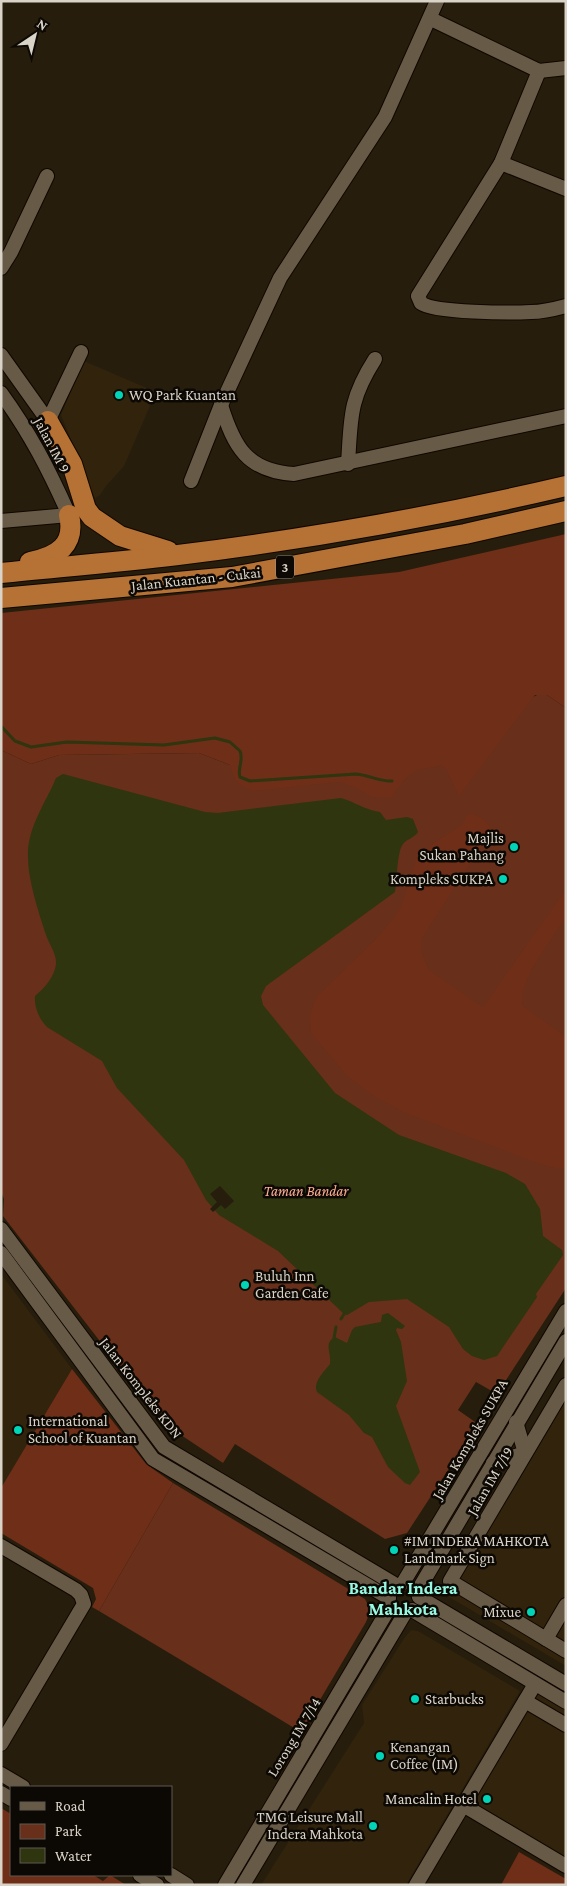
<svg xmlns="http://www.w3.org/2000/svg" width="567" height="1886" font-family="'Crimson Pro',serif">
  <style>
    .built { fill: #32240c }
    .green { fill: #682f1b }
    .forest { fill: #6e2e17 }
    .water { fill: #2e350f }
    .pier { fill: #271d0c }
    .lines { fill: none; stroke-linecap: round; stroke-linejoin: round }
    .stream { stroke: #2e350f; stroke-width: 3 }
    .minor-casing { stroke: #100700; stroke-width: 16 }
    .highway-casing { stroke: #100700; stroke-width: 22 }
    .minor { stroke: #675b48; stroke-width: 14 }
    .highway { stroke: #b67134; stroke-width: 20 }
    .poi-dot { fill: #00d5b7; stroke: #0c0803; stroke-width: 2 }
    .labels { text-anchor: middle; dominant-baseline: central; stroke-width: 5; stroke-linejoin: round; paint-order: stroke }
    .shield { fill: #0c0803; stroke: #9c968d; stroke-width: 1 }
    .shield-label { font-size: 14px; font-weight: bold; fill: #dad3c8 }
    .poi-label { font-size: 15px; fill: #dad3c8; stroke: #0c0803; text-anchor: start }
    .street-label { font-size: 15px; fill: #dad3c8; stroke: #0c0803 }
    .park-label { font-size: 15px; font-style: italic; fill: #fdad92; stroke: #0c0803 }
    .quarter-label { font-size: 18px; font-weight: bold; fill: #96fae3; stroke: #0c0803 }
  </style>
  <rect width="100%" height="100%" fill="#271d0c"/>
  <g class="built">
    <path d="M 84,361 L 156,392 L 124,466 L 106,486 L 100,495 L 95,498 L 61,415 Z"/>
    <path d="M 1,1274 L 72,1369 L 1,1488 Z"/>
    <path d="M 566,1374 L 566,1666 L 444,1594 L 446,1591 L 444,1585 L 453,1569 L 448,1566 Z"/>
    <path d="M 411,1630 L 418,1631 L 520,1691 L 406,1885 L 261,1885 L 364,1723 L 362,1705 L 405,1637 Z"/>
    <path d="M 536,1691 L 566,1709 L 566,1873 L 464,1814 Z"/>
  </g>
  <g class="green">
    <path d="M 539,694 L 547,695 L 566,708 L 566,1288 L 497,1394 L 476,1382 L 458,1410 L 478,1424 L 407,1533 L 385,1539 L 235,1444 L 223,1463 L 172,1429 L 123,1371 L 3,1216 L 4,1199 L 1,1192 L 1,750 L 31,764 L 59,755 L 199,753 L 230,765 L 531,698 Z"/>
    <path d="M 173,1483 L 365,1599 C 370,1608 370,1612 366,1622 L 301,1732 L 99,1611 Z"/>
  </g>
  <g class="forest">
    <path d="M 566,534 L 566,708 L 547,695 L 535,695 L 459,796 L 446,769 L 441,765 C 435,768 429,767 422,769 C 406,774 400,785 391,798 L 372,797 L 354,787 L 339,782 L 255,791 C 240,787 233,781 230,765 L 199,753 L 59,755 L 31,764 L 1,750 L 1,613 L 399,572 Z"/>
    <path d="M 468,813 C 479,815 486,820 492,830 L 422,938 L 421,951 L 429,970 L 483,1007 L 566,889 L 566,917 L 532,968 L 523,990 L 522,1005 L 566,1037 L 566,1168 L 554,1168 L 529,1160 L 403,1112 L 374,1096 L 347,1076 L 311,1033 L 310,1014 L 317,996 L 379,936 L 400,909 L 416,859 L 436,841 L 462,825 Z"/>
    <path d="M 72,1369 L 146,1464 L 173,1483 L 99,1611 L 92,1607 L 96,1599 L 93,1588 L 1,1533 L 1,1488 Z"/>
    <path d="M 1,1808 L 11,1814 L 11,1875 L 93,1875 L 103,1881 L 110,1875 L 126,1885 L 1,1885 Z"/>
    <path d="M 519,1852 L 566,1879 L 566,1885 L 501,1885 Z"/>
  </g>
  <g class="water">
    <path d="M 63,774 L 205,812 L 218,813 L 341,798 C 355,802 365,810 380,812 L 386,820 L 407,817 L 413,819 L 418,832 C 414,838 407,839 403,844 C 397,851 397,881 395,892 L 266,986 L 261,996 L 263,1005 L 335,1093 L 399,1135 L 506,1173 L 525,1184 L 540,1209 L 543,1236 L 562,1250 L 563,1255 L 536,1294 L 537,1297 L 497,1356 L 484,1360 L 472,1356 L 463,1349 L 449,1327 L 407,1299 L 369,1302 L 347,1315 L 344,1314 L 278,1251 L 219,1215 L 206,1200 L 184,1160 L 117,1088 L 102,1061 L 47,1027 C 39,1019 34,1007 35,996 C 44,989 55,976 56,964 C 57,953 48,943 45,932 C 38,910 28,880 28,857 C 27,831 42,808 53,785 L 56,778 Z"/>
    <path d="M 388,1313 L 405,1326 L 402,1329 L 397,1328 L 396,1330 L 401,1342 L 407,1381 L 396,1406 L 420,1472 L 410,1485 L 405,1483 L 388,1467 L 372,1437 L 364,1433 L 349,1415 L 317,1392 C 313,1381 324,1372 330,1364 C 332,1353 323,1343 335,1337 L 347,1343 L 352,1330 L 355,1327 L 381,1322 L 382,1315 Z"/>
  </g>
  <path class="pier" d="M 220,1186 L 234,1201 L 225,1209 L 221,1205 L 213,1212 L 210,1209 L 217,1202 L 210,1194 Z"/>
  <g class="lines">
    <g class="stream">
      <path d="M 1,726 L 15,741 L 31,747 L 67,742 L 164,745 L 215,738 L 230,742 L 240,751 C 244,760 237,769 240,777 L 250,781 L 356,774 C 369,775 380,782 392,781"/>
      <path d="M 341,1319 L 344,1314"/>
      <path d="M 334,1338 L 336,1327"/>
    </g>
    <defs>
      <g id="minor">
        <path d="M 431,19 L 539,71 L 566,68"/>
        <path d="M 539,71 L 501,163 L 418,296 L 421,303 C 434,313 512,313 531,312 C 543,312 555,309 566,306"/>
        <path d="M 501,163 L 566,189"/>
        <path d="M 1,268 L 11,252 L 47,176"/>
        <path d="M 1,355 L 48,421 L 81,352"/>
        <path d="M 1,393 C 30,433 49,470 69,515 L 1,521"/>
        <path d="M 221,405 C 234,447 247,471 294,474 L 566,416"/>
        <path d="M 348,464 C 351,417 349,400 375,359"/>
        <path d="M 191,481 L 221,405 L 280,278 L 385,117 L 437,1"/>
        <path d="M 1,1229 L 164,1447 L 396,1585"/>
        <path d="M 1,1253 L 153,1459 L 389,1598"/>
        <path d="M 566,1385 L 450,1581 L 566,1651"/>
        <path d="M 493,1463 L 525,1453 L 516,1422"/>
        <path d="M 1,1546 L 76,1590 L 81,1595 L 84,1604 L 1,1744"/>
        <path d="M 403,1583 L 566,1311"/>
        <path d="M 417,1592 L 566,1341"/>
        <path d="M 419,1597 L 566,1684"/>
        <path d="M 412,1610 L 566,1702"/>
        <path d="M 546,1639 L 566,1605"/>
        <path d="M 525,1701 L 566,1725"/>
        <path d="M 1,1774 L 23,1787"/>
        <path d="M 1,1793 L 11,1799"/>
        <path d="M 463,1805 L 566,1866"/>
        <path d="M 140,1875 L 157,1885"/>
        <path d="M 171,1875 L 187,1885"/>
        <path d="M 225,1885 L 391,1605"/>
        <path d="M 243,1885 L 405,1613"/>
        <path d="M 416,1885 L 535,1684"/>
      </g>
      <g id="highway">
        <path d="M 48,421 L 72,464 L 86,509 L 92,517 L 120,536 L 168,551"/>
        <path d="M 30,562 C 57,557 76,545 69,515"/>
        <path d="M 1,573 C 60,567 119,562 178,555 C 308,539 438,516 566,486"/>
        <path d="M 1,598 L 232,577 L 465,534 L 566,511"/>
      </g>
    </defs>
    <use href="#minor" class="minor-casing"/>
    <use href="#highway" class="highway-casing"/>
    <use href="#minor" class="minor"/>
    <use href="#highway" class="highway"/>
  </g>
  <g class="poi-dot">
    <circle cx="119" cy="395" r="5"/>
    <circle cx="514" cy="847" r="5"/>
    <circle cx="503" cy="879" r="5"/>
    <circle cx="245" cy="1285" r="5"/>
    <circle cx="18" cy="1430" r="5"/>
    <circle cx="394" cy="1550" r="5"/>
    <circle cx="531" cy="1612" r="5"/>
    <circle cx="415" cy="1699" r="5"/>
    <circle cx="380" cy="1756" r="5"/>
    <circle cx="487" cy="1799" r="5"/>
    <circle cx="373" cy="1826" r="5"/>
  </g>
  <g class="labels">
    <rect class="shield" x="276" y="555.5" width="18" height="23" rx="4"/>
    <g class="shield-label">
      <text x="285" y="567">3</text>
    </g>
    <g class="poi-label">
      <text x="129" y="395">WQ Park Kuantan</text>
      <text x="504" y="838" text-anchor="end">Majlis<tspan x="504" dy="17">Sukan Pahang</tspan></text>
      <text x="493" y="879" text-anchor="end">Kompleks SUKPA</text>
      <text x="255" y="1276">Buluh Inn<tspan x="255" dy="17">Garden Cafe</tspan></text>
      <text x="28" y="1421">International<tspan x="28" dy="17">School of Kuantan</tspan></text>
      <text x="404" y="1541">#IM INDERA MAHKOTA<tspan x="404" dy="17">Landmark Sign</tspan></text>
      <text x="521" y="1612" text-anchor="end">Mixue</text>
      <text x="425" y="1699">Starbucks</text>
      <text x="390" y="1747">Kenangan<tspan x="390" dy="17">Coffee (IM)</tspan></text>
      <text x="477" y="1799" text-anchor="end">Mancalin Hotel</text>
      <text x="363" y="1817" text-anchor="end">TMG Leisure Mall<tspan x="363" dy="17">Indera Mahkota</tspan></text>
    </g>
    <g class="street-label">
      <text transform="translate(52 445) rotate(62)">Jalan IM 9</text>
      <text transform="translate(196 579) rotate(-6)">Jalan Kuantan - Cukai</text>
      <text transform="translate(141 1388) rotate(52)">Jalan Kompleks KDN</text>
      <text transform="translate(470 1439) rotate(-60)">Jalan Kompleks SUKPA</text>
      <text transform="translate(490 1481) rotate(-60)">Jalan IM 7/19</text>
      <text transform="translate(294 1737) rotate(-59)">Lorong IM 7/14</text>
    </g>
    <g class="park-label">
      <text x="306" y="1191">Taman Bandar</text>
    </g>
    <g class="quarter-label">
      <text x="403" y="1588">Bandar Indera<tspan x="403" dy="21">Mahkota</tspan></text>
    </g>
  </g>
  <rect width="567" height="1886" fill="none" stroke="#dad3c8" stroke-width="5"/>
  <rect x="10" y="1786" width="162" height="90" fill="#0c0803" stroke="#5e5952"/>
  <rect x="20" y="1802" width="25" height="8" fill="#675b48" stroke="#5e5952"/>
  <text x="55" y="1811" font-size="15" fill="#dad3c8">Road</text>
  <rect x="20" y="1824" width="25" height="15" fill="#682f1b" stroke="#5e5952"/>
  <text x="55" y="1836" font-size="15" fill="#dad3c8">Park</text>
  <rect x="20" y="1848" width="25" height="15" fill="#2e350f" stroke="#5e5952"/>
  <text x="55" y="1861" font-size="15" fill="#dad3c8">Water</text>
  <g transform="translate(35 35) rotate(35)" stroke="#0c0803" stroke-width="4" paint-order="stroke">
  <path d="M0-4L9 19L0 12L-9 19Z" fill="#dad3c8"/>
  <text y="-8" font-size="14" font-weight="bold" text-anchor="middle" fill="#dad3c8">N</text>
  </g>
</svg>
